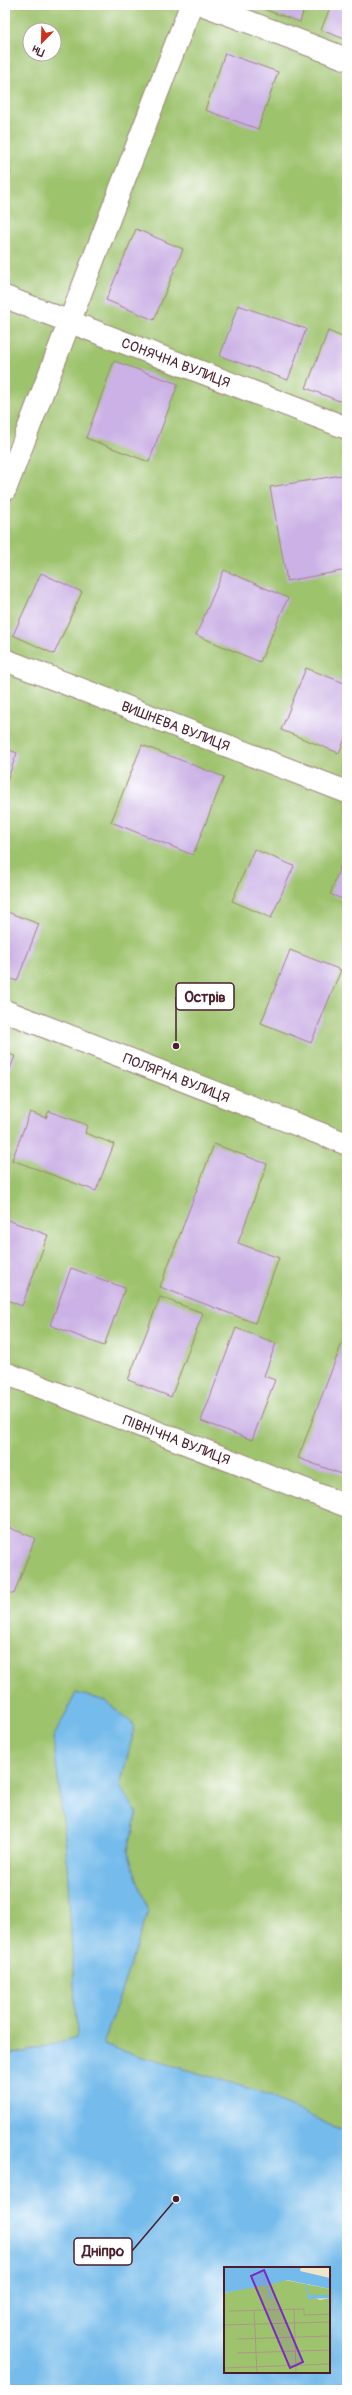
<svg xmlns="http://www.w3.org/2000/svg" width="352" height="2395" font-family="Pangolin,sans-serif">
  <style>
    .green { fill: #9ec36d; stroke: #74714c; fill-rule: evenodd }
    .water { fill: #74bbeb; stroke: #5f6d8b; fill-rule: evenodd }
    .building { fill: #cbb1e5 }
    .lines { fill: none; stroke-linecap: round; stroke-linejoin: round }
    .minor-casing { stroke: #9c827a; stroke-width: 24 }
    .minor { stroke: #fff; stroke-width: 22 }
    .labels { text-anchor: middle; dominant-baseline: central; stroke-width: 3; stroke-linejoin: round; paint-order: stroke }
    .street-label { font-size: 14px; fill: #4a1f2b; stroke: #fff }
    .inset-road { fill: none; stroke: #ad9689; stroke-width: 1 }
    .view { fill: #7b2cbf; fill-opacity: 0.15; stroke: #7b2cbf; stroke-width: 2 }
    .inset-edge { fill: none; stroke: #4a1f2b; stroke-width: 2 }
    .leader { fill: none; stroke: #4a1f2b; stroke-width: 1.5 }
    .callout-dot { fill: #4a1f2b; stroke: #fff; stroke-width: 1.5 }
    .callout { fill: #fff; stroke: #4a1f2b; stroke-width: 1.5 }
    .callout-label { font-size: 15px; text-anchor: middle; font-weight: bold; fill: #4a1f2b }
  </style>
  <rect width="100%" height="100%" fill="#fff"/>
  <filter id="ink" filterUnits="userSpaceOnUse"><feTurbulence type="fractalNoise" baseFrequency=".025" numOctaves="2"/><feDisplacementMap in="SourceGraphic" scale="8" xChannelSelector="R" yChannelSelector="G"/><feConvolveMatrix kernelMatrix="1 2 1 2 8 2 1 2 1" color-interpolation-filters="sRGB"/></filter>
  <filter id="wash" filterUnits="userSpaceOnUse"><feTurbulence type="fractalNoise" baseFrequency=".012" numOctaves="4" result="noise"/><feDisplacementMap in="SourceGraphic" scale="16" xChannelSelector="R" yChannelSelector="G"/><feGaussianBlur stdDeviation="0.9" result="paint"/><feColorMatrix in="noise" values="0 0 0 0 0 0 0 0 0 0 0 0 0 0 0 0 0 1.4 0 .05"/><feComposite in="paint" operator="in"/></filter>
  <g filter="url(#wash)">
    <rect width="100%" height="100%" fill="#efe5c8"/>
    <path class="green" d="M 5,5 L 347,5 L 347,2130 L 21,2053 L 5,2054 ZM 30,30 L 54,30 L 54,54 L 30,54 Z"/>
    <path class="water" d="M 76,1693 L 106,1701 L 135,1726 L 120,1786 L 137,1813 L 128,1851 L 148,1912 L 103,2045 L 259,2091 L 334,2127 L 347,2130 L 347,2390 L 5,2390 L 5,2054 L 21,2053 L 77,2037 L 66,1846 L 53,1738 ZM 225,2268 L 329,2268 L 329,2372 L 225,2372 Z"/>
    <g id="blocks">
      <g class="building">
        <path d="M 252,5 L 305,5 L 300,22 Z"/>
        <path d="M 331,5 L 347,5 L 347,40 L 321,30 Z"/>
        <path d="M 225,53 L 278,72 L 258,129 L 205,110 Z"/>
        <path d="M 5,170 L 11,172 L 5,186 Z"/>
        <path d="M 136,229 L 183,249 L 154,320 L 106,300 Z"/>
        <path d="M 238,305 L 306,329 L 288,380 L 220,356 Z"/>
        <path d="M 328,331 L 347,339 L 347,404 L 306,388 Z"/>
        <path d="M 114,361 L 178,384 L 149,462 L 86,438 Z"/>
        <path d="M 347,474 L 347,570 L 287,581 L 270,487 Z"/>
        <path d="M 224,570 L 288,598 L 260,662 L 196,635 Z"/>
        <path d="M 41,573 L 82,592 L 54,654 L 13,635 Z"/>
        <path d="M 306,668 L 347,684 L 347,734 L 339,753 L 281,730 Z"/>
        <path d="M 142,745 L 224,777 L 193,855 L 111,822 Z"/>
        <path d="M 5,748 L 17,753 L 5,786 Z"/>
        <path d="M 347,848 L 347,901 L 330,894 Z"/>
        <path d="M 254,849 L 294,866 L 271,918 L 232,901 Z"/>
        <path d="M 5,911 L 39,924 L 17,981 L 5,977 Z"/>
        <path d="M 290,950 L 341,970 L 311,1043 L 261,1023 Z"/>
        <path d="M 5,1053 L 15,1056 L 5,1082 Z"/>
        <path d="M 49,1111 L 87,1125 L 85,1133 L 114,1144 L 96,1191 L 12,1160 L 30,1112 L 46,1118 Z"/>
        <path d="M 214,1144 L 267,1164 L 238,1243 L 279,1258 L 255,1323 L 160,1287 Z"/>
        <path d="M 5,1219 L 48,1235 L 22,1306 L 5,1299 Z"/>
        <path d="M 71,1268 L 125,1288 L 104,1346 L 50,1325 Z"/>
        <path d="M 160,1297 L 203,1313 L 171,1397 L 128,1380 Z"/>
        <path d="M 236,1328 L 276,1343 L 264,1376 L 275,1380 L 252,1440 L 201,1421 Z"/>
        <path d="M 347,1330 L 347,1476 L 298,1458 Z"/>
        <path d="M 5,1526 L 35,1538 L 14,1594 L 5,1591 Z"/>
      </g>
    </g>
  </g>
  <g filter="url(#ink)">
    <use href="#blocks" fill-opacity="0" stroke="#9c827a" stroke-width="1"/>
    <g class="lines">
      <defs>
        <g id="minor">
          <path d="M 204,5 L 347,59"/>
          <path id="s1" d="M 5,297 L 347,428"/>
          <path d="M 5,490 L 191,5"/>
          <path id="s2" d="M 5,660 L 347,792"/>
          <path id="s3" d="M 5,1011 L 347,1144"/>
          <path id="s4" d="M 5,1373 L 347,1506"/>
        </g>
      </defs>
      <use href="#minor" class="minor-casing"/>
      <use href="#minor" class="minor"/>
    </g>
  </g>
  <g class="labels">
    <g class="street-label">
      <text stroke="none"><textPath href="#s1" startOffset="183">СОНЯЧНА ВУЛИЦЯ</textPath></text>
      <text stroke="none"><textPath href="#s2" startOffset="183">ВИШНЕВА ВУЛИЦЯ</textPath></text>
      <text stroke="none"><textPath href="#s3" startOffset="184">ПОЛЯРНА ВУЛИЦЯ</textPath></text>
      <text stroke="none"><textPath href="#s4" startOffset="184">ПІВНІЧНА ВУЛИЦЯ</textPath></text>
    </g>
  </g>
  <g transform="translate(224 2267)">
    <rect width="106" height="106" fill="#efe5c8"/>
    <path d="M 61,13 L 106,22 L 106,28 L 83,28 L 96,33 L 106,31 L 106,106 L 0,106 L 0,26 Z" fill="#9ec36d"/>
    <path d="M 0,0 L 77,0 L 76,4 L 106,11 L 106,22 L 83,17 L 85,28 L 106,28 L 106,31 L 84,32 L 82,17 L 63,13 L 43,18 L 49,32 L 46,31 L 42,18 L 0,26 Z" fill="#74bbeb"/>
    <path class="inset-road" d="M 70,42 L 72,106M 30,43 L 33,106M 5,44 L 80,42 L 80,48 L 106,47M 0,58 L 106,55M 13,72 L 106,69M 13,86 L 106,83M 1,101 L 106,97"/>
    <path class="view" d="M 40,3 L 79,95 L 66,101 L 27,9 Z"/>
    <rect width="106" height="106" class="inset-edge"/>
  </g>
  <path class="leader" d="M176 1046L176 997M176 2199L132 2251"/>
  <g class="callout-dot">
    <circle cx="176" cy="1046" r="4"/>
    <circle cx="176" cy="2199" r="4"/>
  </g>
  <g class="callout">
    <rect x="176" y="983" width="58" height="27" rx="4"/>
    <rect x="74" y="2238" width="58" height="27" rx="4"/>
  </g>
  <g class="callout-label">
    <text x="205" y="1002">Острів</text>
    <text x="103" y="2256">Дніпро</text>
  </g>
  <rect width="352" height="2395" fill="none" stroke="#fff" stroke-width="20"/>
  <g transform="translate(42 42) rotate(203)"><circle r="19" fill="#ffffff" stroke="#b7a5aa"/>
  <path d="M0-3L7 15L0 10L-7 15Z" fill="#c8321e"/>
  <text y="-6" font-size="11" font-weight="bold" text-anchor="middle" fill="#4a1f2b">Пн</text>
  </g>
</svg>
